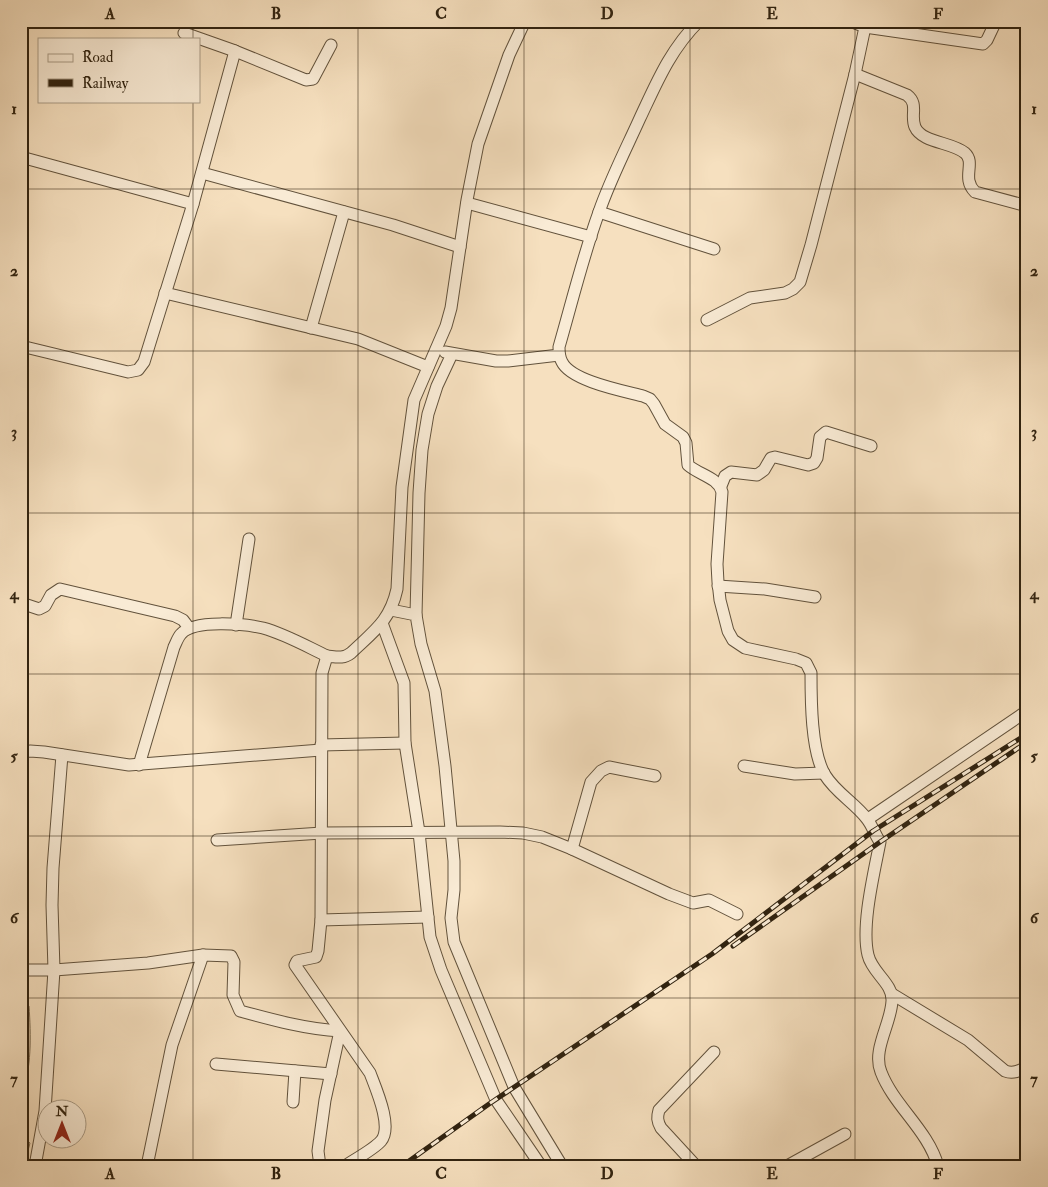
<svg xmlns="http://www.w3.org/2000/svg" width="1048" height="1187" font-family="'IM FELL Double Pica',serif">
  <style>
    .green { fill: #d5c0a1; stroke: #837258 }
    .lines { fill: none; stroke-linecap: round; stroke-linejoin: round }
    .minor-casing { stroke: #62523c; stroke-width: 13 }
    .minor { stroke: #f9ebd5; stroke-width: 11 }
    .rail-casing { stroke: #312310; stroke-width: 5 }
    .rail { stroke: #f9ebd5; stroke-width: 3; stroke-dasharray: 9; stroke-linecap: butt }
    .grid { fill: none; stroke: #312310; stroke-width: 1; stroke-opacity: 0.55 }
    .neatline { fill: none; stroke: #312310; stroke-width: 2 }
    .grid-label { font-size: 16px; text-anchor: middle; font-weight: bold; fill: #312310 }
  </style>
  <rect width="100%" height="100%" fill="#f6e0bf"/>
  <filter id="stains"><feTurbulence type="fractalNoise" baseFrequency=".004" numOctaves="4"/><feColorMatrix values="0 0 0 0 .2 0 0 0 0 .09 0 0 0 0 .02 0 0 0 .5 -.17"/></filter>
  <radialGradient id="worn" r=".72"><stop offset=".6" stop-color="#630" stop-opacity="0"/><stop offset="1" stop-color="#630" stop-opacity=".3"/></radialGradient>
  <g class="green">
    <path d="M 21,1003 L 29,1006 C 31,1035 32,1069 21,1096 Z"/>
    <path d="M 21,1134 L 30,1143 L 24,1166 L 21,1166 Z"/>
  </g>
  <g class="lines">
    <defs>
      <g id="minor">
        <path d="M 699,21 C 670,50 657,82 640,118 C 626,149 610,180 599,212 C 583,256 572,302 559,347 C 559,352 559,357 562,362 C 571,381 624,391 643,396 L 650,399 L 654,404 L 665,424 L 683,437 L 686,443 L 688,465 C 699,475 718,477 722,492 L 717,564 L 718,582 L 720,600 L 728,631 L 733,640 L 745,648 L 796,659 L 806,663 L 811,673 C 811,699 811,752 825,775 C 836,793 855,803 867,819 C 872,825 875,835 880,842 C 874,873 861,926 868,955 C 872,973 893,983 892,1001 C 891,1024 872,1050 881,1072 C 894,1106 928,1130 938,1166"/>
        <path d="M 865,27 L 983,44 L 987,40 L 996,21"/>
        <path d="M 184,33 L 235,51 L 306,80 L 313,79 L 331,45"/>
        <path d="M 855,74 L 907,95 C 919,104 910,115 915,127 C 922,143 952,142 965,153 C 976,163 961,178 975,192 L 1027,206"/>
        <path d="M 21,157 L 193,204"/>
        <path d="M 202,173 L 393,225 L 460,247"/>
        <path d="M 467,203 L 591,237"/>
        <path d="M 599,212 L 714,249"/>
        <path d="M 165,293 L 358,339 L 428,367"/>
        <path d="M 707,320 L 750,298 L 785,293 L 793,289 L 800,282 L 811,245 L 855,74 L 865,27 L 850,21"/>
        <path d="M 311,328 L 344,212"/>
        <path d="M 21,346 L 128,372 L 138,370 L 144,362 L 193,204 L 235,51"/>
        <path d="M 445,352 L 496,361 L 508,361 L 559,355"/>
        <path d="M 721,486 L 725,476 L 731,472 L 757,475 L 764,470 L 771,458 L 775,457 L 808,465 L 814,463 L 817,458 L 820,437 L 826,432 L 871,446"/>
        <path d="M 718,586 L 765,589 L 815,597"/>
        <path d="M 21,603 L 39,609 L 45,606 L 51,595 L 60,589 L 175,616 L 183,620 L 189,628"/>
        <path d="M 391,610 L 416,615 L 421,644 L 435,691 L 445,766 L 454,861 L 454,890 L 451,918 L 454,942 L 514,1087 L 562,1166"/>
        <path d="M 416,615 L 419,493 L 422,450 L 428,414 L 437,386 L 452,354"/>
        <path d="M 382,623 L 404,683 L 405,743 L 419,832 L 430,937 L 441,970 L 496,1100 L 541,1166"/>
        <path d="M 236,625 L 249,539"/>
        <path d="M 321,745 L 405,743"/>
        <path d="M 21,753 L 30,751 L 44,752 L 129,765 L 321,750"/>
        <path d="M 139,765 L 174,647 C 176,643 178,637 181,634 C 194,619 245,624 263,628 C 285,634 306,646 327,656"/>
        <path d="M 744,766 L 795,774 L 824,773"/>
        <path d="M 868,819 L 1027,711"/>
        <path d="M 217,840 L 322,833 L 500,832 L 523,833 L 542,837 L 572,849 L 669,894 L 693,903 L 709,900 L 737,914"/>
        <path d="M 572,849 L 591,782 L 601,771 L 609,767 L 655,776"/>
        <path d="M 321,920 L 428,917"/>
        <path d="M 21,970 L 54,970 L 148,963 L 203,955 L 231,956 L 234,962 L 233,995 L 240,1011 C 273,1020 306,1029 340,1031 L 325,1100 L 318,1151 L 320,1166"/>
        <path d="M 892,994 L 968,1040 L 1005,1071 C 1013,1074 1019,1071 1027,1067"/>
        <path d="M 216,1064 L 331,1074"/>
        <path d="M 293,1102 L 295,1071"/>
        <path d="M 35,1166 L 45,1111 L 54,970 L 52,905 L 53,868 L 62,755"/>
        <path d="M 147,1166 L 172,1045 L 203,955"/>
        <path d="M 345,1166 C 355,1159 373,1150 381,1141 C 393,1127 376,1089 370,1073 L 295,965 L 297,961 L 316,957 L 318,951 L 321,920 L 322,673 L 327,656 C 337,657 343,659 351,653 C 374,631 390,621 397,589 L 402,487 L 414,400 L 446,326 L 451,308 L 467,200 L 478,144 L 509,55 L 525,21"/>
        <path d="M 696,1166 L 661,1128 C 657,1121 657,1117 659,1110 L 714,1052"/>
        <path d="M 787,1166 L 845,1134"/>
      </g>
    </defs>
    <use href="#minor" class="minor-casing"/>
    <use href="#minor" class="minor"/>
    <defs>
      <g id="rail">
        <path d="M 733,946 L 880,842 L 1027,742"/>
        <path d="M 402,1166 L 489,1104 L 712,954 L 873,831 L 1027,734"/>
      </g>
    </defs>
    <use href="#rail" class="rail-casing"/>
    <use href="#rail" class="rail"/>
  </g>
  <path class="grid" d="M 193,21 L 193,39M 358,21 L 358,1166M 524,21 L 524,1166M 690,21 L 690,1166M 855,21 L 855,1166M 193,101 L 193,1166M 21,189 L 1027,189M 21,351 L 1027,351M 21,513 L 1027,513M 21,674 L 1027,674M 21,836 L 1027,836M 21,998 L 1027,998"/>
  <rect width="1048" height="1187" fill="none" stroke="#f6e0bf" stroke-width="55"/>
  <rect x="38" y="38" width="162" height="65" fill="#f9ebd5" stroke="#a99b86"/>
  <rect x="48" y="54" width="25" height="8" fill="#f9ebd5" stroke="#a99b86"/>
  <text x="82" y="62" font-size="15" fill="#312310">Road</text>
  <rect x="48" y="79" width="25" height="8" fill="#312310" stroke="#a99b86"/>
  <text x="82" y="88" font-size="15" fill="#312310">Railway</text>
  <g transform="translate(62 1124)"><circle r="24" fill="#f9ebd5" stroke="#a99b86"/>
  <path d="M0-4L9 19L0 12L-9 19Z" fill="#8f2418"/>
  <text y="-8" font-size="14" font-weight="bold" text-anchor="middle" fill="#312310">N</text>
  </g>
  <rect x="28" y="28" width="992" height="1132" class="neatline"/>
  <g class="grid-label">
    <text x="110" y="19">A</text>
    <text x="276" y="19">B</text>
    <text x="441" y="19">C</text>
    <text x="607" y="19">D</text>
    <text x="772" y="19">E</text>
    <text x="938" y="19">F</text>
    <text x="14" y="114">1</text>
    <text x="1034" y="114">1</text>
    <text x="14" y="276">2</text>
    <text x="1034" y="276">2</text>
    <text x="14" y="437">3</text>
    <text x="1034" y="437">3</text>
    <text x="14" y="599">4</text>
    <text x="1034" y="599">4</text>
    <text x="14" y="761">5</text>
    <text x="1034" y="761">5</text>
    <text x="14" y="923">6</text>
    <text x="1034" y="923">6</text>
    <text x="14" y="1084">7</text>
    <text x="1034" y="1084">7</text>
    <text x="110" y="1179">A</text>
    <text x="276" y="1179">B</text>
    <text x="441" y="1179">C</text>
    <text x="607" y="1179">D</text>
    <text x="772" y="1179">E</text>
    <text x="938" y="1179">F</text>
  </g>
  <rect width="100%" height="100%" filter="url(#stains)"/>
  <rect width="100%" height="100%" fill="url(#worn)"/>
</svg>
